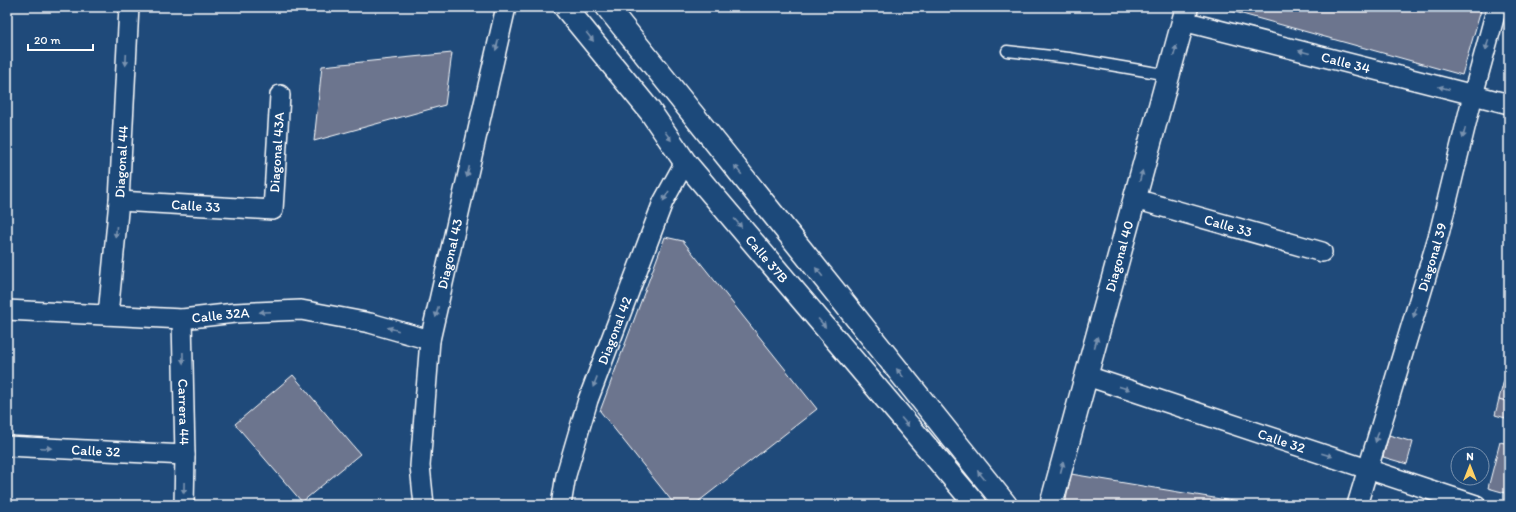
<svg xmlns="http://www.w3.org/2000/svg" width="1516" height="512" font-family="Itim,sans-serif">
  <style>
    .building { fill: #6c748e; stroke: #fff }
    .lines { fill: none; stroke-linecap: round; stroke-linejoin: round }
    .lane-casing { stroke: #fff; stroke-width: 13 }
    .street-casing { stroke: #fff; stroke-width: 22 }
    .secondary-casing { stroke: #fff; stroke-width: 25 }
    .lane { stroke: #1f4a7a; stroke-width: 10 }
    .street { stroke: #1f4a7a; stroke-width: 19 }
    .secondary { stroke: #1f4a7a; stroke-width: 22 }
    .oneway { fill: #7992af }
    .labels { text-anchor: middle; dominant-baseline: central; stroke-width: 3; stroke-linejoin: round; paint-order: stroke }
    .street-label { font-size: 14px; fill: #fff; stroke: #1f4a7a }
  </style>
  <rect width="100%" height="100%" fill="#1f4a7a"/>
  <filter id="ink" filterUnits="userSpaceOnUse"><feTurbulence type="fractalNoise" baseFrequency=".025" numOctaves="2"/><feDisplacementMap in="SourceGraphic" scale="8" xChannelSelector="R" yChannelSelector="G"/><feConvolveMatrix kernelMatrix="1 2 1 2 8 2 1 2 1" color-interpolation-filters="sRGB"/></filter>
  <g filter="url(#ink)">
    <g class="building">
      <path d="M 1217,7 L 1482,7 L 1462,75 Z"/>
      <path d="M 452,53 L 445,105 L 314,141 L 322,66 Z"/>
      <path d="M 665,237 L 683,241 L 817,409 L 694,505 L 675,505 L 600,411 Z"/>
      <path d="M 1508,368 L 1509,368 L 1509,385 L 1503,384 Z"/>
      <path d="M 293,375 L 360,454 L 302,502 L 235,424 Z"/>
      <path d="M 1503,384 L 1509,385 L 1509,402 L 1499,399 Z"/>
      <path d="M 1499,399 L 1509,402 L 1509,419 L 1495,415 Z"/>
      <path d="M 1389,435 L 1413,442 L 1407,464 L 1383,457 Z"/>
      <path d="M 1500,442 L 1509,444 L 1509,494 L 1488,488 Z"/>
      <path d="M 1071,474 L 1256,505 L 1065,505 Z"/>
    </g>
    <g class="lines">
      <defs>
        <path id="lane" d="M 1007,51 L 1069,58 L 1169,75"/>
        <g id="street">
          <path id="s1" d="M 1183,21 L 1509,104"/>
          <path id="s2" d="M 1135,199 L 1322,252"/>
          <path id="s3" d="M 119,201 L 273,210 L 280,95"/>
          <path id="s4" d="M 7,310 L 182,319 L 235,313 L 301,310 L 370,323 L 430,340"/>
          <path id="s5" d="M 108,315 L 119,201 L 129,7"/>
          <path id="s6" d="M 182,319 L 185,455 L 184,505"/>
          <path id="s7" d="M 1087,376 L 1476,505"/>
          <path id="s8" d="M 7,446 L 185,455"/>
          <path id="s9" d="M 424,505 L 420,466 L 430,340 L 506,7"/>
          <path id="s10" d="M 561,505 L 566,475 L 588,400 L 663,202 L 685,162"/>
          <path id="s11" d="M 1357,505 L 1439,234 L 1473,95 L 1497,7"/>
        </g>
        <g id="secondary">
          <path id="s12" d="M 565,7 L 650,111 L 685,162 L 976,505"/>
          <path d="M 607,7 L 1006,505"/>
          <path id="s13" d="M 1051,505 L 1187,7"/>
        </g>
      </defs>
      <use href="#lane" class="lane-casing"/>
      <use href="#street" class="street-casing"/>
      <use href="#secondary" class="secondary-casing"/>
      <use href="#lane" class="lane"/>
      <use href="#street" class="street"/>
      <use href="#secondary" class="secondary"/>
    </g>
    <defs><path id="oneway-solid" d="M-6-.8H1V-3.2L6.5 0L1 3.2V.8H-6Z"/></defs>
    <g class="oneway">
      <use href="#oneway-solid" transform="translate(590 37) rotate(51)"/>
      <use href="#oneway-solid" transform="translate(497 45) rotate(103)"/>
      <use href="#oneway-solid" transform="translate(1487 45) rotate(105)"/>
      <use href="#oneway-solid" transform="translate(1175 51) rotate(-75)"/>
      <use href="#oneway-solid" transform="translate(1304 52) rotate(-166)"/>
      <use href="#oneway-solid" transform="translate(126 60) rotate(93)"/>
      <use href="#oneway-solid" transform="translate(1444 88) rotate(-166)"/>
      <use href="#oneway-solid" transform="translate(1464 133) rotate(104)"/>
      <use href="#oneway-solid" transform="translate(668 136) rotate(55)"/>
      <use href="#oneway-solid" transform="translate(738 170) rotate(-129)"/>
      <use href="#oneway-solid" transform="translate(468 172) rotate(103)"/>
      <use href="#oneway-solid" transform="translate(1141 176) rotate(-75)"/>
      <use href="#oneway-solid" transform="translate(666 196) rotate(120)"/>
      <use href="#oneway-solid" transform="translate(738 223) rotate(50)"/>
      <use href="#oneway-solid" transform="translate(116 232) rotate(95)"/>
      <use href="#oneway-solid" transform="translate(819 272) rotate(-129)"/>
      <use href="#oneway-solid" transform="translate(265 312) rotate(177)"/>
      <use href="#oneway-solid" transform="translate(437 312) rotate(103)"/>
      <use href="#oneway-solid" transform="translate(1415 312) rotate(107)"/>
      <use href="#oneway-solid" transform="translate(822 323) rotate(50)"/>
      <use href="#oneway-solid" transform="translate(393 329) rotate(-164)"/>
      <use href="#oneway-solid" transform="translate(1096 342) rotate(-75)"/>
      <use href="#oneway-solid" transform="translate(183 358) rotate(89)"/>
      <use href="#oneway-solid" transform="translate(900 373) rotate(-129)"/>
      <use href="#oneway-solid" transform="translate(595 382) rotate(111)"/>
      <use href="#oneway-solid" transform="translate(1124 388) rotate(18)"/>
      <use href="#oneway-solid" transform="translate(905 422) rotate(50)"/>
      <use href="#oneway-solid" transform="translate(1377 437) rotate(107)"/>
      <use href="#oneway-solid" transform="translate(46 448) rotate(3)"/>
      <use href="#oneway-solid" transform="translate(1327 455) rotate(18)"/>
      <use href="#oneway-solid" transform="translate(1062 467) rotate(-75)"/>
      <use href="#oneway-solid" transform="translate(981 475) rotate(-129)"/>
      <use href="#oneway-solid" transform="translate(184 488) rotate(91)"/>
    </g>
  </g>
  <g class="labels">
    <g class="street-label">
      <text stroke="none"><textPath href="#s1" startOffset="168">Calle 34</textPath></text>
      <text stroke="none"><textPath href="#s3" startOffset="212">Diagonal 43A</textPath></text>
      <text stroke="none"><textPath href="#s5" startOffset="154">Diagonal 44</textPath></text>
      <text stroke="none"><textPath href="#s3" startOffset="77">Calle 33</textPath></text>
      <text stroke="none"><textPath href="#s2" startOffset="97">Calle 33</textPath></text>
      <text stroke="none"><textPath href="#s9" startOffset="254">Diagonal 43</textPath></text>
      <text stroke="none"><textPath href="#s13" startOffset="258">Diagonal 40</textPath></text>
      <text stroke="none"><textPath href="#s11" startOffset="259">Diagonal 39</textPath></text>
      <text stroke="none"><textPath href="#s12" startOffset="323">Calle 37B</textPath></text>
      <text stroke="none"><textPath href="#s4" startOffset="214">Calle 32A</textPath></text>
      <text stroke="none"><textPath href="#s10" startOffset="183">Diagonal 42</textPath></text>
      <text stroke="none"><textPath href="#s6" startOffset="93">Carrera 44</textPath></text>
      <text stroke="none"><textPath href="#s7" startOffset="205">Calle 32</textPath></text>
      <text stroke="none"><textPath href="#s8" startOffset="89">Calle 32</textPath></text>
    </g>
  </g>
  <rect width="1516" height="512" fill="none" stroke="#1f4a7a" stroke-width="24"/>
  <rect x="12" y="12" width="1492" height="488" fill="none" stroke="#fff" stroke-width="1.5" filter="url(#ink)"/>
  <g transform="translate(1470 466)"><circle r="19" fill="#1f4a7a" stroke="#7992af"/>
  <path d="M0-3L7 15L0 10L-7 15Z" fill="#ffd166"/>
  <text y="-6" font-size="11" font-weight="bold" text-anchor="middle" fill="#ffffff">N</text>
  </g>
  <path d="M28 44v6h65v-6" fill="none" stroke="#ffffff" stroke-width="2"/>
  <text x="34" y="44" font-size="12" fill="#ffffff" stroke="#1f4a7a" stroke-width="3" paint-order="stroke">20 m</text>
</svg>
